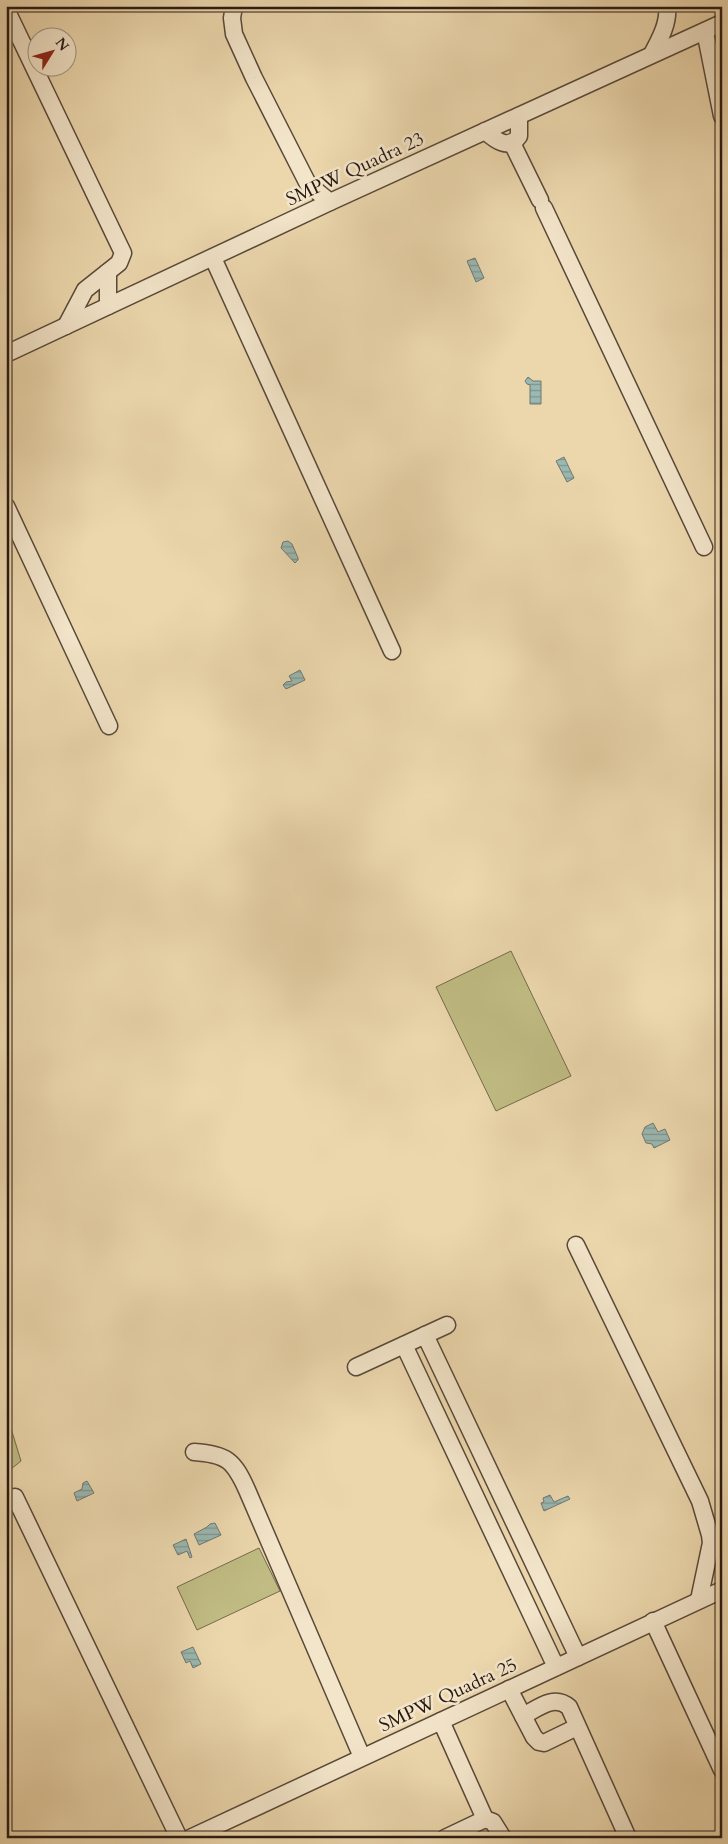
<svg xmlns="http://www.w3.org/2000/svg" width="728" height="1844" font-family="Cardo,serif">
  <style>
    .forest { fill: url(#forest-firs); stroke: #746b4c }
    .garden { fill: #c0bc84; stroke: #746b4c }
    .water { fill: url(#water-rules); stroke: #6d7973 }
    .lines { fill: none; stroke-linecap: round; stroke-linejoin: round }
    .minor-casing { stroke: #59493a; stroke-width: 19 }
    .minor { stroke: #f3e5ca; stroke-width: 16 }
    .labels { text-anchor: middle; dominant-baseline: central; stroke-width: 5; stroke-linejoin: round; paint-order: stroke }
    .street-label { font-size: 19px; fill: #281a14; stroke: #f3e5ca }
  </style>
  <defs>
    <pattern id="forest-firs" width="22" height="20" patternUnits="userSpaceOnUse" patternTransform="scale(1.25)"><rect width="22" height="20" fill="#c0bc84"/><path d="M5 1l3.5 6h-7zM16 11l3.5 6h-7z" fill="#a5a171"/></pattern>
    <pattern id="water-rules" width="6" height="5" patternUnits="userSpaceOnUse" patternTransform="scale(1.25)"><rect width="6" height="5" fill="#9bb8b2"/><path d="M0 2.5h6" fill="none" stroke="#7e9590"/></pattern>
  </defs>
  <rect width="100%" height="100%" fill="#ecd7ad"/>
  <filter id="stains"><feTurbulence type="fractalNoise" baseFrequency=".004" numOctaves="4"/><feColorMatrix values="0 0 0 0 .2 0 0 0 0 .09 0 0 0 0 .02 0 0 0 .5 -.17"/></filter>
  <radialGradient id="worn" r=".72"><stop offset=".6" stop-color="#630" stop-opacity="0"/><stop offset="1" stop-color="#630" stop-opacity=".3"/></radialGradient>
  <path class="forest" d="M 6,1412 L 21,1461 L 6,1473 Z"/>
  <g class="garden">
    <path d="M 511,951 L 571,1076 L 496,1111 L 436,987 Z"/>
    <path d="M 259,1548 L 280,1591 L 197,1630 L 177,1587 Z"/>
  </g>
  <g class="water">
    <path d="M 475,258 L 484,278 L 476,282 L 467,261 Z"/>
    <path d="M 528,377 L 533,381 L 541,381 L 541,404 L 530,404 L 530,385 L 527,384 L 525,381 Z"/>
    <path d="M 564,457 L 574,478 L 567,482 L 556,461 Z"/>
    <path d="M 288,541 L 292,544 L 298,558 L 298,560 L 295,563 L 281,548 L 283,542 Z"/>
    <path d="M 300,670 L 305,680 L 286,689 L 283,685 L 286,682 L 292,681 L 289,676 Z"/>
    <path d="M 653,1123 L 658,1132 L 665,1129 L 670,1140 L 654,1148 L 652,1144 L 646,1143 L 642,1134 L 645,1127 Z"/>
    <path d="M 87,1481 L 94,1493 L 77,1501 L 74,1493 L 82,1489 L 83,1483 Z"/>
    <path d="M 550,1495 L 554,1502 L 568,1496 L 570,1499 L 544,1511 L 541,1503 L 544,1502 L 543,1498 Z"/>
    <path d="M 215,1523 L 221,1535 L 199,1545 L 194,1534 L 207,1527 L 210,1524 Z"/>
    <path d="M 186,1539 L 192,1557 L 190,1558 L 187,1551 L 178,1555 L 173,1545 Z"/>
    <path d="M 193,1647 L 201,1664 L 193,1668 L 190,1661 L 186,1663 L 181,1652 Z"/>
  </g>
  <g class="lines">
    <defs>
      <g id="minor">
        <path d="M 234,6 L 232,18 L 234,34 L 254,78 L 308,184 L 330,202"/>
        <path d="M 6,9 L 123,253 L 119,263 L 85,290 L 66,326"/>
        <path d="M 705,31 L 722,116"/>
        <path d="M 652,54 C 660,39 669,23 667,6"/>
        <path d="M 485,131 C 495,140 509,151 519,136 L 519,116"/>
        <path d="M 512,143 L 540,200"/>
        <path d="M 544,208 L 704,547"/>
        <path d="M 213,258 L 392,651"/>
        <path d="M 108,306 L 108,272"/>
        <path d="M 6,354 L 330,202 L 722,23"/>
        <path d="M 6,506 L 109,726"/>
        <path d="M 576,1245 L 700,1501 L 710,1535 L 711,1543 L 699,1600"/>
        <path d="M 425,1335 L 578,1657"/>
        <path d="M 404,1345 L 556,1667"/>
        <path d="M 356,1367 L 447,1325"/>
        <path d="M 194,1452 C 227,1454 234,1461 247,1490 L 362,1757"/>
        <path d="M 15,1497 L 179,1838"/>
        <path d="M 653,1621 L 722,1770"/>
        <path d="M 509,1689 L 534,1737 L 539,1742 L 544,1743 L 577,1727"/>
        <path d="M 523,1716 C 538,1708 554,1694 569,1707 L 628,1838"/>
        <path d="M 441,1721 L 485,1819 L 493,1822 L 503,1838"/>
        <path d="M 190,1838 L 722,1590"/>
        <path d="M 445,1838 L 485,1819"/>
      </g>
    </defs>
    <use href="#minor" class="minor-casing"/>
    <use href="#minor" class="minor"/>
  </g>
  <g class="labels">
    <g class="street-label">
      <text transform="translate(355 169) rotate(-25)">SMPW Quadra 23</text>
      <text transform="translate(448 1695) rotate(-25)">SMPW Quadra 25</text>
    </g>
  </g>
  <rect width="728" height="1844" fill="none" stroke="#ecd7ad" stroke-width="25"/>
  <rect x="8" y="8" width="713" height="1829" fill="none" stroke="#281a14" stroke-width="2.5"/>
  <rect x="12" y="12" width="703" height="1819" fill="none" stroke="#281a14"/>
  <g transform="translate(52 52) rotate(53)"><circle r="24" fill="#f3e5ca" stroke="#a29481"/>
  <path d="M0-4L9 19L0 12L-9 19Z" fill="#8f2418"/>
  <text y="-8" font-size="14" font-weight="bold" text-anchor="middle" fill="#281a14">N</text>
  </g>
  <rect width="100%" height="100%" filter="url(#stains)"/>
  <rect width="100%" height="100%" fill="url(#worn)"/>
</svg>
